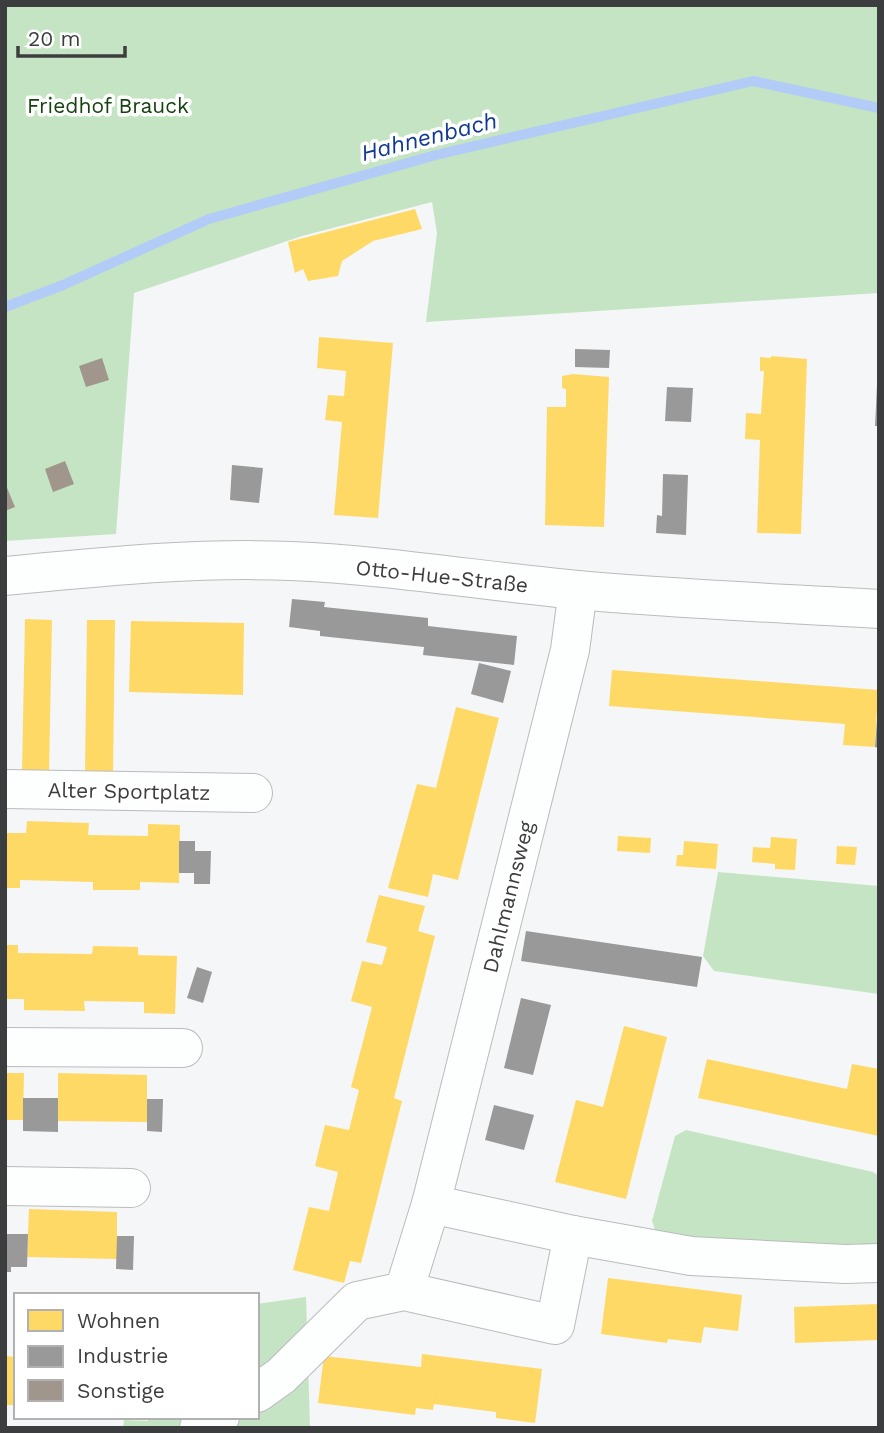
<svg xmlns="http://www.w3.org/2000/svg" width="884" height="1433" font-family="'Work Sans',sans-serif">
<style>
.green{fill:#c5e4c3}
.homes{fill:#ffd966}
.industry{fill:#999}
.lines{fill:none;stroke-linecap:round;stroke-linejoin:round}
.stream{stroke:#b2cbf7;stroke-width:10}
.building{fill:#a0968c}
.minor-casing{stroke:#babbbc;stroke-width:40}
.minor{stroke:#fdfefe;stroke-width:38}
.labels{text-anchor:middle;dominant-baseline:central;stroke-width:7;stroke-linejoin:round;paint-order:stroke}
.park-label{font-size:21px;fill:#164210;stroke:#fff}
.street-label{font-size:21px;fill:#3c3d3e;stroke:#fff}
.water-label{font-size:23px;font-style:italic;fill:#103991;stroke:#fff}
</style>
<rect width="100%" height="100%" fill="#f4f6f8"/>
<g class="green">
<polygon points="5,5 879,5 879,293 426,322 437,233 432,202 302,236 134,293 116,534 5,541"/>
<polygon points="718,872 879,886 879,994 714,971 703,956"/>
<polygon points="686,1130 873,1172 879,1176 879,1247 721,1241 655,1230 652,1221 675,1136"/>
<polygon points="306,1297 310,1428 123,1428 124,1420 148,1421 149,1417 257,1417 257,1304"/>
</g>
<g class="homes">
<polygon points="415,209 422,229 373,241 342,261 338,276 308,281 303,269 295,273 288,242"/>
<polygon points="319,337 393,343 378,518 334,515 342,422 325,420 328,395 344,396 346,371 317,368"/>
<polygon points="771,356 807,359 801,534 757,533 760,440 745,439 746,413 761,414 764,371 760,371 760,357 771,358"/>
<polygon points="573,374 609,377 604,527 545,525 547,407 566,407 566,389 562,388 562,376"/>
<polygon points="25,619 52,620 49,772 22,772"/>
<polygon points="87,620 115,620 113,774 85,773"/>
<polygon points="131,621 244,623 243,695 129,692"/>
<polygon points="612,670 878,690 875,747 843,745 845,724 609,706"/>
<polygon points="456,707 499,718 458,880 433,874 428,897 388,888 417,784 436,788"/>
<polygon points="27,821 89,823 88,835 148,836 148,824 180,825 179,883 140,882 140,890 93,890 93,882 20,880 20,888 5,888 5,833 26,833"/>
<polygon points="618,836 651,838 650,853 617,851"/>
<polygon points="771,837 797,839 795,870 775,869 775,864 752,862 753,847 770,848"/>
<polygon points="684,841 718,844 716,869 676,866 677,855 683,855"/>
<polygon points="837,846 857,847 855,865 836,864"/>
<polygon points="379,895 425,906 418,931 435,936 394,1098 402,1101 361,1263 350,1261 344,1283 293,1270 309,1207 329,1211 338,1172 315,1166 325,1125 349,1130 359,1090 351,1087 372,1007 351,1001 362,961 382,965 387,947 366,942"/>
<polygon points="5,945 18,945 18,953 92,954 93,946 138,947 138,955 177,956 175,1014 144,1013 144,1002 84,1001 85,1011 24,1010 24,999 5,999"/>
<polygon points="624,1026 667,1037 626,1199 555,1182 576,1100 603,1107"/>
<polygon points="707,1059 847,1089 852,1064 879,1069 879,1136 698,1098"/>
<polygon points="5,1073 24,1073 23,1120 5,1120"/>
<polygon points="58,1073 147,1075 147,1122 58,1121"/>
<polygon points="29,1209 117,1212 117,1259 27,1257"/>
<polygon points="608,1278 742,1295 738,1331 704,1327 701,1343 668,1339 667,1343 601,1334"/>
<polygon points="879,1304 879,1340 795,1343 794,1307"/>
<polygon points="422,1354 542,1369 535,1423 496,1418 496,1412 434,1404 433,1410 416,1408 415,1415 318,1403 324,1356 421,1367"/>
<polygon points="5,1356 16,1357 16,1405 5,1405"/>
</g>
<g class="industry">
<polygon points="575,349 610,350 609,368 575,367"/>
<polygon points="877,385 879,385 879,426 875,426"/>
<polygon points="667,387 693,388 691,422 665,421"/>
<polygon points="232,465 263,468 259,503 230,500"/>
<polygon points="663,474 688,475 686,535 656,533 657,515 662,516"/>
<polygon points="292,599 325,602 324,607 428,618 428,626 517,636 514,665 423,655 424,647 320,636 320,631 289,627"/>
<polygon points="479,663 511,671 503,703 471,694"/>
<polygon points="877,720 879,720 879,748 875,747"/>
<polygon points="179,841 195,841 195,851 211,851 210,884 194,884 194,873 179,873"/>
<polygon points="526,931 702,957 697,987 521,961"/>
<polygon points="197,967 212,972 203,1003 187,998"/>
<polygon points="521,998 551,1005 533,1075 504,1068"/>
<polygon points="23,1098 58,1098 58,1132 23,1131"/>
<polygon points="147,1099 163,1099 162,1132 147,1131"/>
<polygon points="494,1105 534,1115 524,1150 485,1140"/>
<polygon points="5,1234 28,1234 27,1267 11,1267 11,1272 5,1272"/>
<polygon points="117,1236 134,1236 133,1270 116,1269"/>
</g>
<g class="lines">
<polyline class="stream" points="5,307 63,285 209,219 436,155 753,81 879,108"/>
</g>
<g class="building">
<polygon points="102,358 109,380 86,387 79,366"/>
<polygon points="65,461 74,484 53,492 45,469"/>
<polygon points="5,483 15,507 5,511"/>
</g>
<g class="lines">
<g class="minor-casing">
<g id="minor">
<path d="M5,576c95,-9 191,-19 286,-15 96,4 191,20 286,29 100,9 201,13 302,19"/>
<polyline points="5,789 253,793"/>
<polyline points="5,1047 183,1048"/>
<polyline points="5,1186 131,1188"/>
<polyline points="431,1204 573,1235 691,1256 845,1264 879,1263"/>
<polyline points="404,1291 431,1204 570,650 578,590"/>
<polyline points="257,1393 281,1376 357,1301 404,1291 555,1325 573,1235"/>
<polyline points="199,1428 220,1417"/>
</g>
</g>
<use href="#minor" class="minor"/>
</g>
<g class="labels">
<g class="park-label">
<text x="108" y="105">Friedhof Brauck</text>
</g>
<g class="street-label">
<text transform="translate(442 576) rotate(6)">Otto-Hue-Straße</text>
<text transform="translate(129 791) rotate(1)">Alter Sportplatz</text>
<text transform="translate(508 897) rotate(-76)">Dahlmannsweg</text>
</g>
<g class="water-label">
<text transform="translate(429 137) rotate(-14)">Hahnenbach</text>
</g>
</g>
<rect width="884" height="1433" fill="none" stroke="#3c3d3e" stroke-width="14"/>
<rect x="14" y="1293" width="245" height="126" fill="#ffffff" stroke="#b1b1b2" stroke-width="2"/>
<rect x="28" y="1310" width="35" height="21" fill="#ffd966" stroke="#b1b1b2" stroke-width="2"/>
<text x="77" y="1328" font-size="21" fill="#3c3d3e">Wohnen</text>
<rect x="28" y="1346" width="35" height="21" fill="#999999" stroke="#b1b1b2" stroke-width="2"/>
<text x="77" y="1363" font-size="21" fill="#3c3d3e">Industrie</text>
<rect x="28" y="1380" width="35" height="21" fill="#a0968c" stroke="#b1b1b2" stroke-width="2"/>
<text x="77" y="1398" font-size="21" fill="#3c3d3e">Sonstige</text>
<path d="M18 46v10h107v-10" fill="none" stroke="#3c3d3e" stroke-width="3.5"/>
<text x="28" y="46" font-size="21" fill="#3c3d3e" stroke="#ffffff" stroke-width="5" paint-order="stroke">20 m</text>
</svg>
